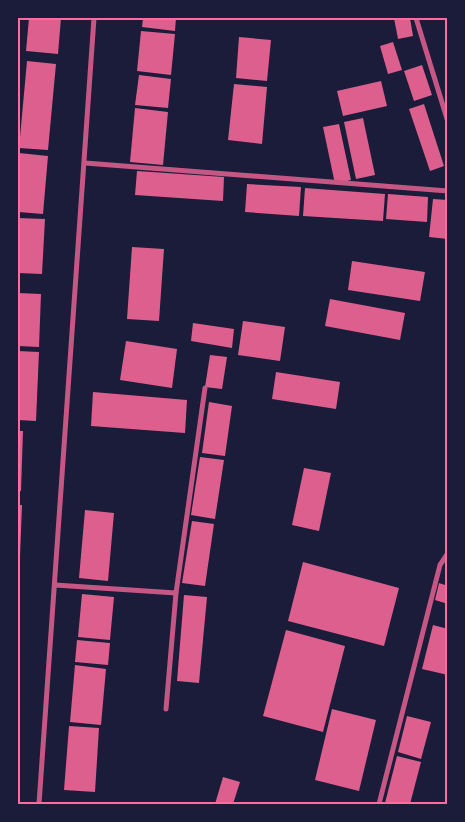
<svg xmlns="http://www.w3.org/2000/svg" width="465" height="822" font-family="'Source Sans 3',sans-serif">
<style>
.building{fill:#dd5f8e}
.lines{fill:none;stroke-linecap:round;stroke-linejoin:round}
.minor{stroke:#c65784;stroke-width:5}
.neatline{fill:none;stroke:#ff6b9d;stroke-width:2}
</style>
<rect width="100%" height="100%" fill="#1b1b3a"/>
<g class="building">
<polygon points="29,18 61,18 58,54 26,51"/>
<polygon points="143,18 176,18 175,31 142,27"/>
<polygon points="394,18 410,18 413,36 398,39"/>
<polygon points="141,31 175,34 171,75 137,71"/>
<polygon points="239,37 271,40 267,81 236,78"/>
<polygon points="393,42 402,70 388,74 380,46"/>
<polygon points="27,61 56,64 48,150 19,148"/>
<polygon points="422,65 432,95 414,101 404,71"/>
<polygon points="139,75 171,79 168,108 135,105"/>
<polygon points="381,81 387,106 343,116 337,91"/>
<polygon points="234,84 267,87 262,144 228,140"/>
<polygon points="424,104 444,166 430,171 409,109"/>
<polygon points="135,108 168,112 163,165 130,162"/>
<polygon points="363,118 375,175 356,179 344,122"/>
<polygon points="339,124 351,180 335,184 323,127"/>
<polygon points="19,153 48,156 43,214 18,212"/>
<polygon points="137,171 224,177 223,201 135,195"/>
<polygon points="247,184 301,187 299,216 245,212"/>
<polygon points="305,188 385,194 383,221 303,216"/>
<polygon points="388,194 428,197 427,222 386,219"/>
<polygon points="433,199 448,200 448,239 429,237"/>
<polygon points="18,218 45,219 42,274 18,273"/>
<polygon points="132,247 164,249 159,321 127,319"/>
<polygon points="352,261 425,272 420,301 348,290"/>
<polygon points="18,293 41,294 39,347 18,346"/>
<polygon points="330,299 405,313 400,340 325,326"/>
<polygon points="243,321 285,327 280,361 238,355"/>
<polygon points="193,323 234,329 232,348 191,341"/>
<polygon points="126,341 177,349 172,388 120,380"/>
<polygon points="18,351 39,352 36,421 18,420"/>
<polygon points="210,355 227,357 222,389 205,387"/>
<polygon points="276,372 340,382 336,409 272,399"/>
<polygon points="93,392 187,400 185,433 91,426"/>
<polygon points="209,402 232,406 225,456 202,453"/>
<polygon points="18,431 23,431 21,491 18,491"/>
<polygon points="200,457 224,460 215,519 191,515"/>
<polygon points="304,468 331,473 319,531 292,525"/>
<polygon points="18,505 22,505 19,582 18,582"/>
<polygon points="85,510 114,513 108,581 79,578"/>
<polygon points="192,521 214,524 205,586 182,583"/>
<polygon points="303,562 399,588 384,646 288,621"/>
<polygon points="439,583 448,586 448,604 435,600"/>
<polygon points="82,594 114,597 110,640 78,637"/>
<polygon points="184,595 207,597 199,683 177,681"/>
<polygon points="433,625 448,629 448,675 422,669"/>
<polygon points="286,630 345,646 323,732 263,716"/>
<polygon points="77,640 110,643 108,665 75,662"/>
<polygon points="75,665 106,669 101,725 70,722"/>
<polygon points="332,709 376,720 359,791 315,780"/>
<polygon points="407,716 431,722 421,759 398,752"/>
<polygon points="69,726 99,728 95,792 64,790"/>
<polygon points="397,756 421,762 410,804 385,803"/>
<polygon points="223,777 240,782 233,804 215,804"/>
</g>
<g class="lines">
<g class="minor">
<polyline points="416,18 448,122"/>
<polyline points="85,163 448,191"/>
<polyline points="55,585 176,593"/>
<polyline points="166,709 176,593 205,388"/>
<polyline points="39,804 94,18"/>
<polyline points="379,804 440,565 448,553"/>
</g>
</g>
<rect width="465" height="822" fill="none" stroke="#1b1b3a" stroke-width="38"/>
<rect x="19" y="19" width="427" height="784" class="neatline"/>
</svg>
